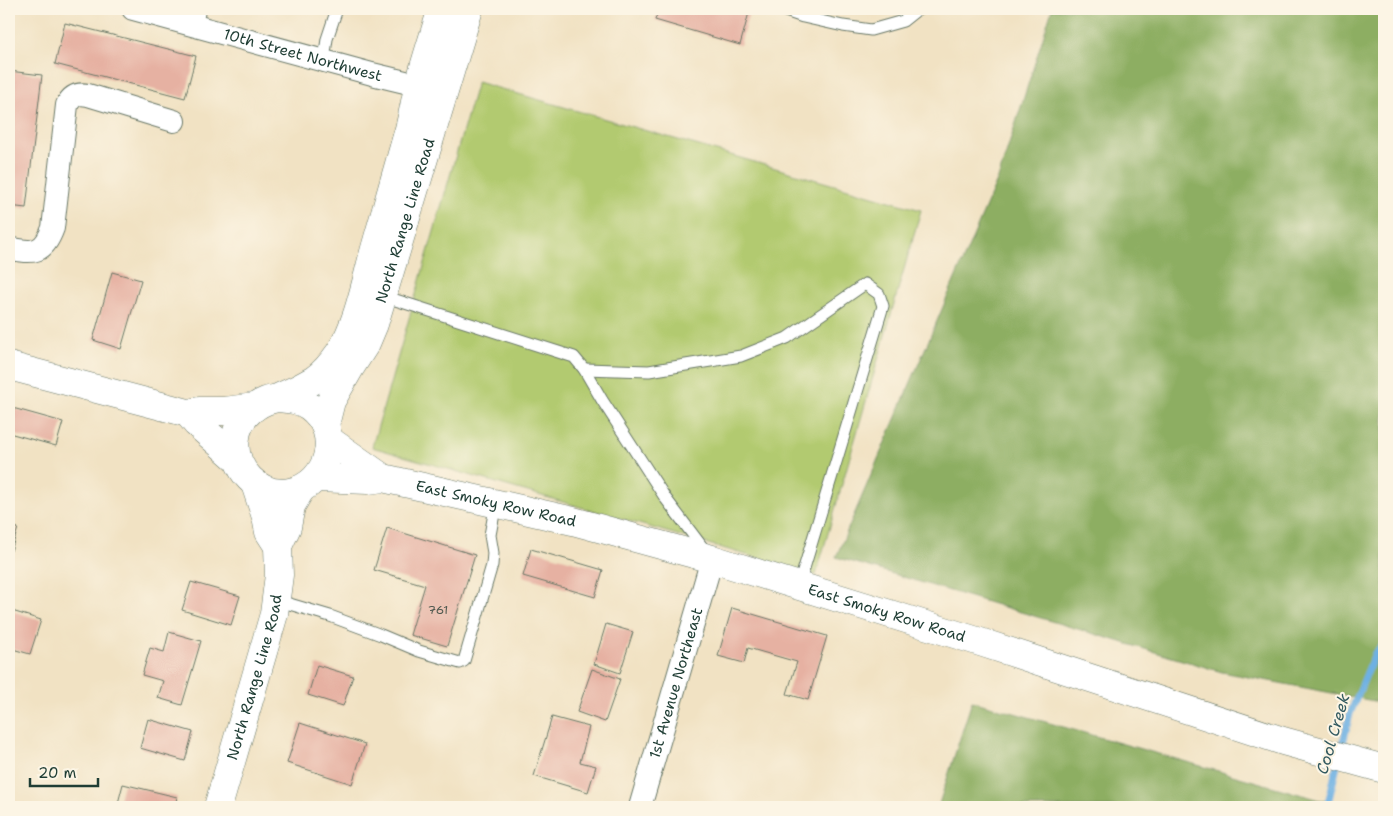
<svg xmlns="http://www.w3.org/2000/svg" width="1393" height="816" font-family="'Shantell Sans',sans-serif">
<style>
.green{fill:#b2ca70;stroke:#688452}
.forest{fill:#8dae62;stroke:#56764b}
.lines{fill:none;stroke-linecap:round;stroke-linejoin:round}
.stream{stroke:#6eb1e3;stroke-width:7}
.building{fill:#e6b1a2}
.service-casing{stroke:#687766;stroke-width:13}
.minor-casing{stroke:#687766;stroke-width:24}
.tertiary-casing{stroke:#687766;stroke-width:29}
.secondary-casing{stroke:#687766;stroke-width:29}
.service{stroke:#fff;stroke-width:11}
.minor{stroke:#fff;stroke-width:22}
.tertiary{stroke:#fff;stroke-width:28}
.secondary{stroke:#fff;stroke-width:28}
.labels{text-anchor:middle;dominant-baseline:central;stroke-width:4;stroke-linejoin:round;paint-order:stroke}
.number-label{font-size:12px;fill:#515a50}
.street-label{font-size:15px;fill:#1f3d34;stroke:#fcf5e5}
.water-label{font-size:16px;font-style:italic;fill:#335a60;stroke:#fcf5e5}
</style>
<rect width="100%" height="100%" fill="#fcf5e5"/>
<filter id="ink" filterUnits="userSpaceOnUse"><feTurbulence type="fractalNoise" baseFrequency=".02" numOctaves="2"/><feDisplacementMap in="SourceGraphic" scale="10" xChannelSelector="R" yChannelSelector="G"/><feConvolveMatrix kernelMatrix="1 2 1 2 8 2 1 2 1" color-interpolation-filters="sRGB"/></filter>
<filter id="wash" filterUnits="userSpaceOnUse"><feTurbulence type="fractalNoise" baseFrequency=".0096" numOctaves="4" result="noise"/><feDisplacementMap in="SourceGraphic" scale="20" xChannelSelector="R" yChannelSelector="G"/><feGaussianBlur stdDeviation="1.12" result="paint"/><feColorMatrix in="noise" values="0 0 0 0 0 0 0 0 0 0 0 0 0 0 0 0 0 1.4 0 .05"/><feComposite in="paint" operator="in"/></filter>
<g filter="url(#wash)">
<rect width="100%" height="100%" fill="#f1e2c3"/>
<polygon class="green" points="477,82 921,210 816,575 372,447"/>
<g class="forest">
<polygon points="1052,9 1384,9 1384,703 1222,672 836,557 999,176"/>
<polygon points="972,701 1345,807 938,807"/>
</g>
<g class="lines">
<g class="stream">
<polyline points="1341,751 1350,714 1375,653 1384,644"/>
<polyline points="1327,807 1338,762"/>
</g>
</g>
<g id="blocks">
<g class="building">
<polygon points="659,9 750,9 740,45 655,20"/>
<polygon points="65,23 196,56 185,98 55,64"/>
<polygon points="9,71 42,75 26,208 9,206"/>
<polygon points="112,272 141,280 121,349 93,340"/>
<polygon points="9,407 63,422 56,446 9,433"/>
<polygon points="9,525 18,528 11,551 9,550"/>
<polygon points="387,528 475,555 447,646 410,635 425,585 374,570"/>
<polygon points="531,549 603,570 595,597 523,576"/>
<polygon points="191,582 240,596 231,625 182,610"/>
<polygon points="732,608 827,636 808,700 787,694 797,662 748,648 744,663 718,656"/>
<polygon points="12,611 41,620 30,654 9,648 9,620"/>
<polygon points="606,624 633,632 620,673 594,664"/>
<polygon points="169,632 201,641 182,705 158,698 163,681 142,675 150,648 164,652"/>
<polygon points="317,665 353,676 343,706 308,695"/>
<polygon points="592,669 620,679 605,722 577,712"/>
<polygon points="552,717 589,727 580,762 596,766 588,792 534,776"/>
<polygon points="148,719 193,732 185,761 140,748"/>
<polygon points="300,723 365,744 352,784 287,763"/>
<polygon points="123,784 177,797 175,807 117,807"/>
</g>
</g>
</g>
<g filter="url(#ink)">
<use href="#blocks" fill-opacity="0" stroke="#687766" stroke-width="1"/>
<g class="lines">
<g class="service-casing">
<g id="service">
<polyline points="780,9 803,17 843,26 871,30 903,21 918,9"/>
<polyline points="196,26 200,9"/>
<polyline points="324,60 327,39 337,9"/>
<polyline points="383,296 574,357 584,369 602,400 666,499 706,552"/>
<polyline points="584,369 649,371 741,356 787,338 865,284 879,294 883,306 799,585"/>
<polyline points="276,600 330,616 381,635 419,651 460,663 464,661 492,565 493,553 490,535 496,503"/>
</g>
</g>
<g class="minor-casing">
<g id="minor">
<path id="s1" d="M133,9l239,65 62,15"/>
<path d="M9,248c25,6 35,5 44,-20l14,-123c5,-10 11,-12 21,-10l86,26"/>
<path id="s2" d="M640,807l72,-248"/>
</g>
</g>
<g class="tertiary-casing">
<g id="tertiary">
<polyline points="9,366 188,413 199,411 225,411 255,407"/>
<polyline points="188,413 196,423 237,459"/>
<polyline points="329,440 383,478"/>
<path id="s3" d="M317,478l51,2 15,-2 190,43 139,38 262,81 309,101 101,28"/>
</g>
</g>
<g class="secondary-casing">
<g id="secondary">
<path d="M278,398c12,1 23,2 32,9 33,25 20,77 -20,85 -31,6 -59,-24 -54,-55 2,-17 15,-30 30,-36 5,-2 10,-2 14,-4 12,-5 24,-11 34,-17 10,-7 19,-18 26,-28 19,-30 26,-73 36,-107 11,-39 22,-77 33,-116 4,-15 6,-30 10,-44 7,-26 15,-51 23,-76"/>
<path id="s4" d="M325,425l6,-24 19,-33 16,-25 8,-19 95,-315"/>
<polyline points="255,484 266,517 269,532 278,546"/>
<path id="s5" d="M218,807l56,-193 5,-39 -1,-29 9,-19 4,-21 10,-17"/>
</g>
</g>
<use href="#service" class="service"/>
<use href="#minor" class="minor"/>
<use href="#tertiary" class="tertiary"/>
<use href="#secondary" class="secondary"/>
</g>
</g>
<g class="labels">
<g class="number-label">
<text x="438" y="610">761</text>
</g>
<g class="street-label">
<text stroke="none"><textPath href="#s1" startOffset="176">10th Street Northwest</textPath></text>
<text stroke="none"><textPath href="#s4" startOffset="221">North Range Line Road</textPath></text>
<text stroke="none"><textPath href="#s3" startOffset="182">East Smoky Row Road</textPath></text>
<text stroke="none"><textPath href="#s3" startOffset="588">East Smoky Row Road</textPath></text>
<text stroke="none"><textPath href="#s5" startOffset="135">North Range Line Road</textPath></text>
<text stroke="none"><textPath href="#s2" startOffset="129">1st Avenue Northeast</textPath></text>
</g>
<g class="water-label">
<text transform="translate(1333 734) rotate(-74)">Cool Creek</text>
</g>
</g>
<rect width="1393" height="816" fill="none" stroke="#fcf5e5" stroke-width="30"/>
<path d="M30 778v8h68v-8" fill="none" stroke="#1f3d34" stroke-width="2.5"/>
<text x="38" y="778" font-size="15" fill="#1f3d34" stroke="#fcf5e5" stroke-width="4" paint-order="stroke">20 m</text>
</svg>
